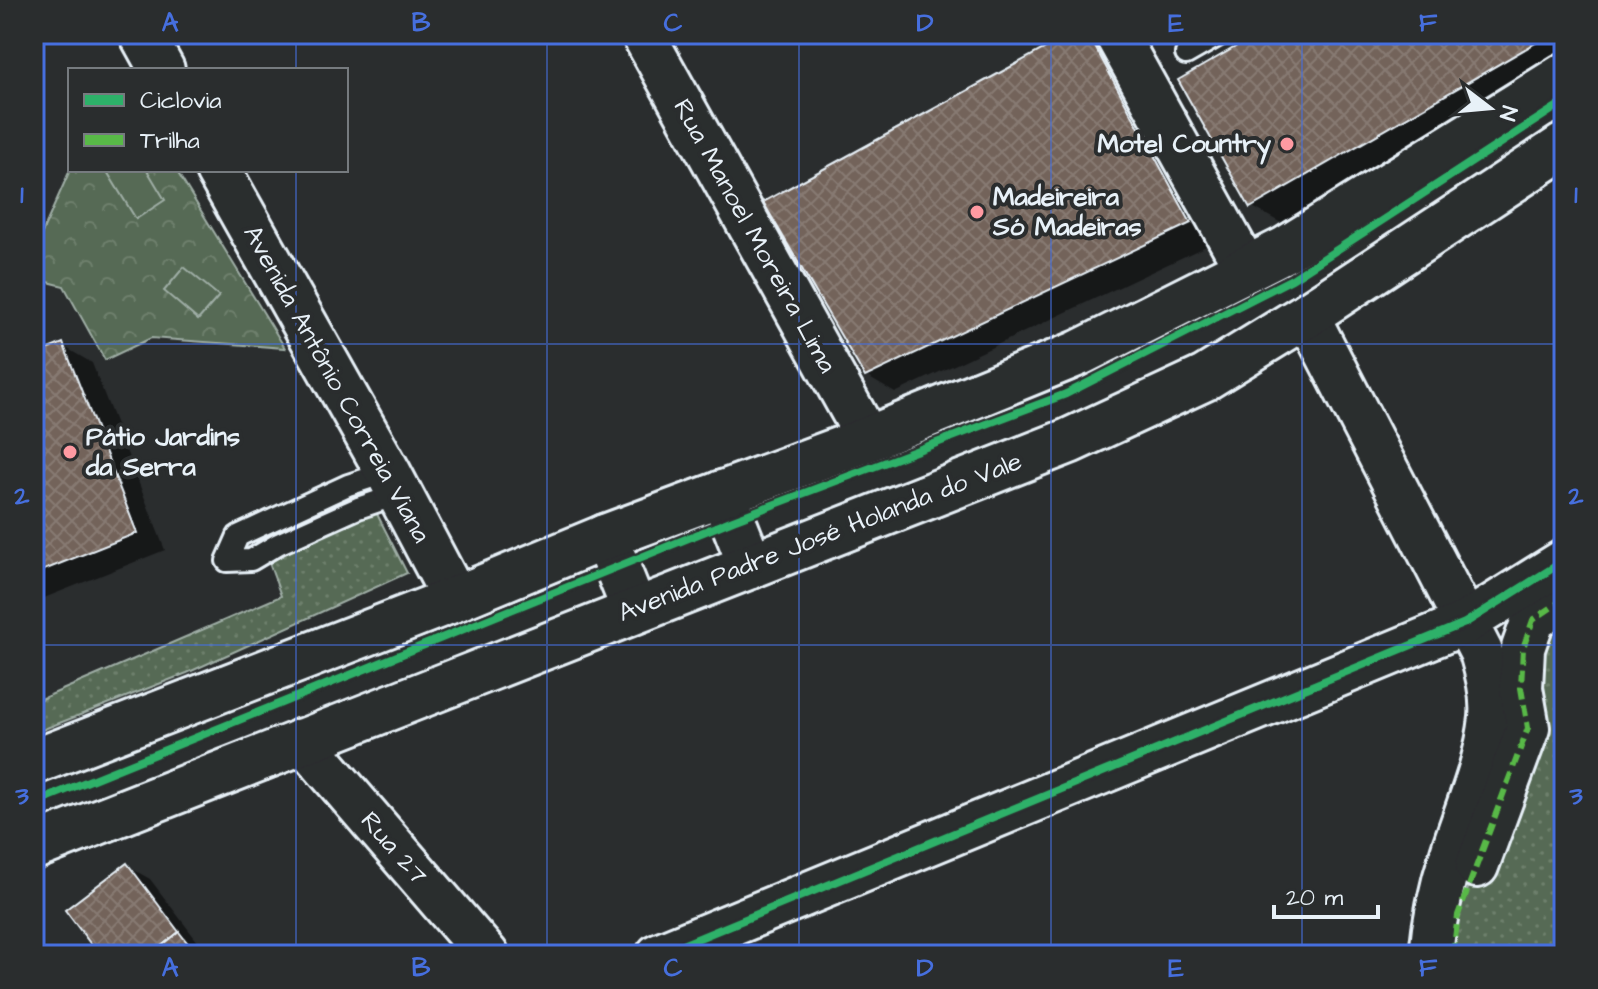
<svg xmlns="http://www.w3.org/2000/svg" width="1598" height="989" font-family="'Architects Daughter',sans-serif">
<style>
.grass{fill:url(#grass-dots);stroke:#9faea6;stroke-width:2}
.forest{fill:url(#forest-crowns);stroke:#9faea6;stroke-width:2}
.garden{fill:#566a54;stroke:#9faea6;stroke-width:2}
.shadow{fill:#0007}
.building{fill:url(#building-cross-hatch);stroke:#e8f1f8;stroke-width:2}
.lines{fill:none;stroke-linecap:round;stroke-linejoin:round}
.lane-casing{stroke:#e8f1f8;stroke-width:26}
.street-casing{stroke:#e8f1f8;stroke-width:48}
.secondary-casing{stroke:#e8f1f8;stroke-width:50}
.primary-casing{stroke:#e8f1f8;stroke-width:50}
.lane{stroke:#2a2d2e;stroke-width:20}
.street{stroke:#2a2d2e;stroke-width:42}
.secondary{stroke:#2a2d2e;stroke-width:44}
.primary{stroke:#2a2d2e;stroke-width:44}
.quiet{stroke:#58b947;stroke-width:6;stroke-dasharray:12 6;stroke-linecap:butt}
.cycleway-casing{stroke:#2a2d2e;stroke-width:13}
.cycleway{stroke:#2db169;stroke-width:8}
.grid{fill:none;stroke:#466fde;stroke-width:2;stroke-opacity:0.55}
.poi-dot{fill:#ff9aa2;stroke:#2a2d2e;stroke-width:3}
.labels{text-anchor:middle;dominant-baseline:central;stroke-width:8;stroke-linejoin:round;paint-order:stroke}
.poi-label{font-size:26px;font-weight:bold;fill:#e8f1f8;stroke:#2a2d2e;text-anchor:start}
.street-label{font-size:26px;fill:#e8f1f8;stroke:#2a2d2e}
.neatline{fill:none;stroke:#466fde;stroke-width:3}
.grid-label{font-size:26px;text-anchor:middle;font-weight:bold;fill:#466fde}
</style>
<defs>
<pattern id="grass-dots" width="8" height="8" patternUnits="userSpaceOnUse" patternTransform="scale(2)"><rect width="8" height="8" fill="#566a54"/><path d="M2 2h.1M6 6h.1" fill="none" stroke="#6e806d" stroke-width="1.8" stroke-linecap="round"/></pattern>
<pattern id="forest-crowns" width="20" height="18" patternUnits="userSpaceOnUse" patternTransform="scale(2)"><rect width="20" height="18" fill="#566a54"/><path d="M2 6a3 3 0 1 1 6 0M12 15a3 3 0 1 1 6 0" fill="none" stroke="#6e806d"/></pattern>
<pattern id="building-cross-hatch" width="8" height="8" patternUnits="userSpaceOnUse" patternTransform="scale(2)"><rect width="8" height="8" fill="#73635a"/><path d="M0 0l8 8M0 8l8-8" fill="none" stroke="#877a72"/></pattern>
</defs>
<rect width="100%" height="100%" fill="#2a2d2e"/>
<filter id="ink" filterUnits="userSpaceOnUse"><feTurbulence type="fractalNoise" baseFrequency=".0125" numOctaves="2"/><feDisplacementMap in="SourceGraphic" scale="16" xChannelSelector="R" yChannelSelector="G"/><feConvolveMatrix kernelMatrix="1 2 1 2 8 2 1 2 1" color-interpolation-filters="sRGB"/></filter>
<g filter="url(#ink)">
<g class="grass">
<polygon points="376,512 407,573 187,673 34,733 34,702 281,596 268,560"/>
<polygon points="1564,599 1564,955 1453,955 1458,915 1523,744 1521,688"/>
</g>
<polygon class="forest" points="70,170 176,170 285,348 151,338 105,360 64,286 48,282 35,271 34,251"/>
<g class="garden">
<polygon points="106,170 147,170 165,200 136,219"/>
<polygon points="184,267 219,296 198,320 164,291"/>
</g>
<g class="shadow">
<polygon points="1075,34 1092,34 1113,46 1219,240 895,393 866,376"/>
<polygon points="1262,34 1564,34 1564,60 1281,223 1251,206"/>
<polygon points="63,346 92,363 165,550 34,602 34,358"/>
<polygon points="127,866 150,879 201,946 198,948 204,955 102,955"/>
</g>
<g class="building">
<polygon points="1071,34 1088,34 1191,223 865,377 763,202"/>
<polygon points="1258,34 1551,34 1250,208 1178,80"/>
<polygon points="63,343 137,533 34,574 34,355"/>
<polygon points="127,863 179,932 150,955 99,955 65,910"/>
<polygon points="179,932 197,955 150,955"/>
</g>
<g class="lines">
<g class="lane-casing">
<g id="lane">
<polyline points="1186,54 1221,34"/>
<polyline points="388,472 348,485 238,536 227,561 251,560 278,544 358,508 399,494"/>
</g>
</g>
<g class="street-casing">
<g id="street">
<polyline points="643,34 868,439"/>
<polyline points="1116,34 1247,270"/>
<path d="M1307,315l174,337c6,21 12,44 10,66 -5,47 -25,91 -39,135 -11,34 -18,67 -21,102"/>
<polyline points="302,740 487,955"/>
<polyline points="1477,866 1528,728 1521,688 1523,648 1533,620 1564,599"/>
<polyline points="658,955 1465,623 1564,561"/>
</g>
</g>
<g class="secondary-casing">
<g id="secondary">
<polyline points="142,34 162,70"/>
<polyline points="218,170 388,472 455,599"/>
</g>
</g>
<g class="primary-casing">
<g id="primary">
<polyline points="722,493 751,566"/>
<polyline points="605,537 634,609"/>
<polyline points="34,762 455,599 605,537 868,439 1079,353 1286,249 1564,76"/>
<polyline points="34,847 1069,441 1205,378 1307,315 1564,146"/>
</g>
</g>
<use href="#lane" class="lane"/>
<use href="#street" class="street"/>
<use href="#secondary" class="secondary"/>
<use href="#primary" class="primary"/>
<polyline class="quiet" points="1453,955 1458,915 1528,728 1521,688 1523,648 1533,620 1564,599"/>
<g class="cycleway-casing">
<g id="cycleway">
<polyline points="34,803 733,520 1066,394 1292,279 1564,102"/>
<polyline points="658,955 1465,623 1564,561"/>
</g>
</g>
<use href="#cycleway" class="cycleway"/>
</g>
</g>
<path class="grid" d="M296,34v36M547,34v921M799,34v921M1051,34v921M1302,34v921M296,170v785M34,344h1530M34,645h1530"/>
<g class="poi-dot">
<circle cx="1287" cy="144" r="8"/>
<circle cx="977" cy="212" r="8"/>
<circle cx="70" cy="452" r="8"/>
</g>
<g class="labels">
<g class="poi-label">
<text x="1271" y="144" text-anchor="end">Motel Country</text>
<text x="993" y="197">Madeireira<tspan x="993" dy="30">Só Madeiras</tspan></text>
<text x="86" y="437">Pátio Jardins<tspan x="86" dy="30">da Serra</tspan></text>
</g>
<g class="street-label">
<text transform="translate(755 236) rotate(61)">Rua Manoel Moreira Lima</text>
<text transform="translate(337 384) rotate(61)">Avenida Antônio Correia Viana</text>
<text transform="translate(820 537) rotate(-21)">Avenida Padre José Holanda do Vale</text>
<text transform="translate(394 848) rotate(49)">Rua 27</text>
</g>
</g>
<rect width="1598" height="989" fill="none" stroke="#2a2d2e" stroke-width="88"/>
<rect x="68" y="68" width="280" height="104" fill="#2a2d2e" stroke="#767b7f" stroke-width="2"/>
<rect x="84" y="94" width="40" height="12" fill="#2db169" stroke="#767b7f" stroke-width="2"/>
<text x="140" y="108" font-size="24" fill="#e8f1f8">Ciclovia</text>
<rect x="84" y="134" width="40" height="12" fill="#58b947" stroke="#767b7f" stroke-width="2"/>
<text x="140" y="148" font-size="24" fill="#e8f1f8">Trilha</text>
<g transform="translate(1490 108) rotate(106)" stroke="#2a2d2e" stroke-width="6" paint-order="stroke">
<path d="M0-6L14 30L0 20L-14 30Z" fill="#e8f1f8"/>
<text y="-12" font-size="22" font-weight="bold" text-anchor="middle" fill="#e8f1f8">N</text>
</g>
<path d="M1274 905v12h104v-12" fill="none" stroke="#e8f1f8" stroke-width="4"/>
<text x="1286" y="905" font-size="24" fill="#e8f1f8" stroke="#2a2d2e" stroke-width="6" paint-order="stroke">20 m</text>
<rect x="44" y="44" width="1510" height="901" class="neatline"/>
<g class="grid-label">
<text x="170" y="31">A</text>
<text x="421" y="31">B</text>
<text x="673" y="31">C</text>
<text x="925" y="31">D</text>
<text x="1176" y="31">E</text>
<text x="1428" y="31">F</text>
<text x="22" y="203">1</text>
<text x="1576" y="203">1</text>
<text x="22" y="504">2</text>
<text x="1576" y="504">2</text>
<text x="22" y="804">3</text>
<text x="1576" y="804">3</text>
<text x="170" y="976">A</text>
<text x="421" y="976">B</text>
<text x="673" y="976">C</text>
<text x="925" y="976">D</text>
<text x="1176" y="976">E</text>
<text x="1428" y="976">F</text>
</g>
</svg>
